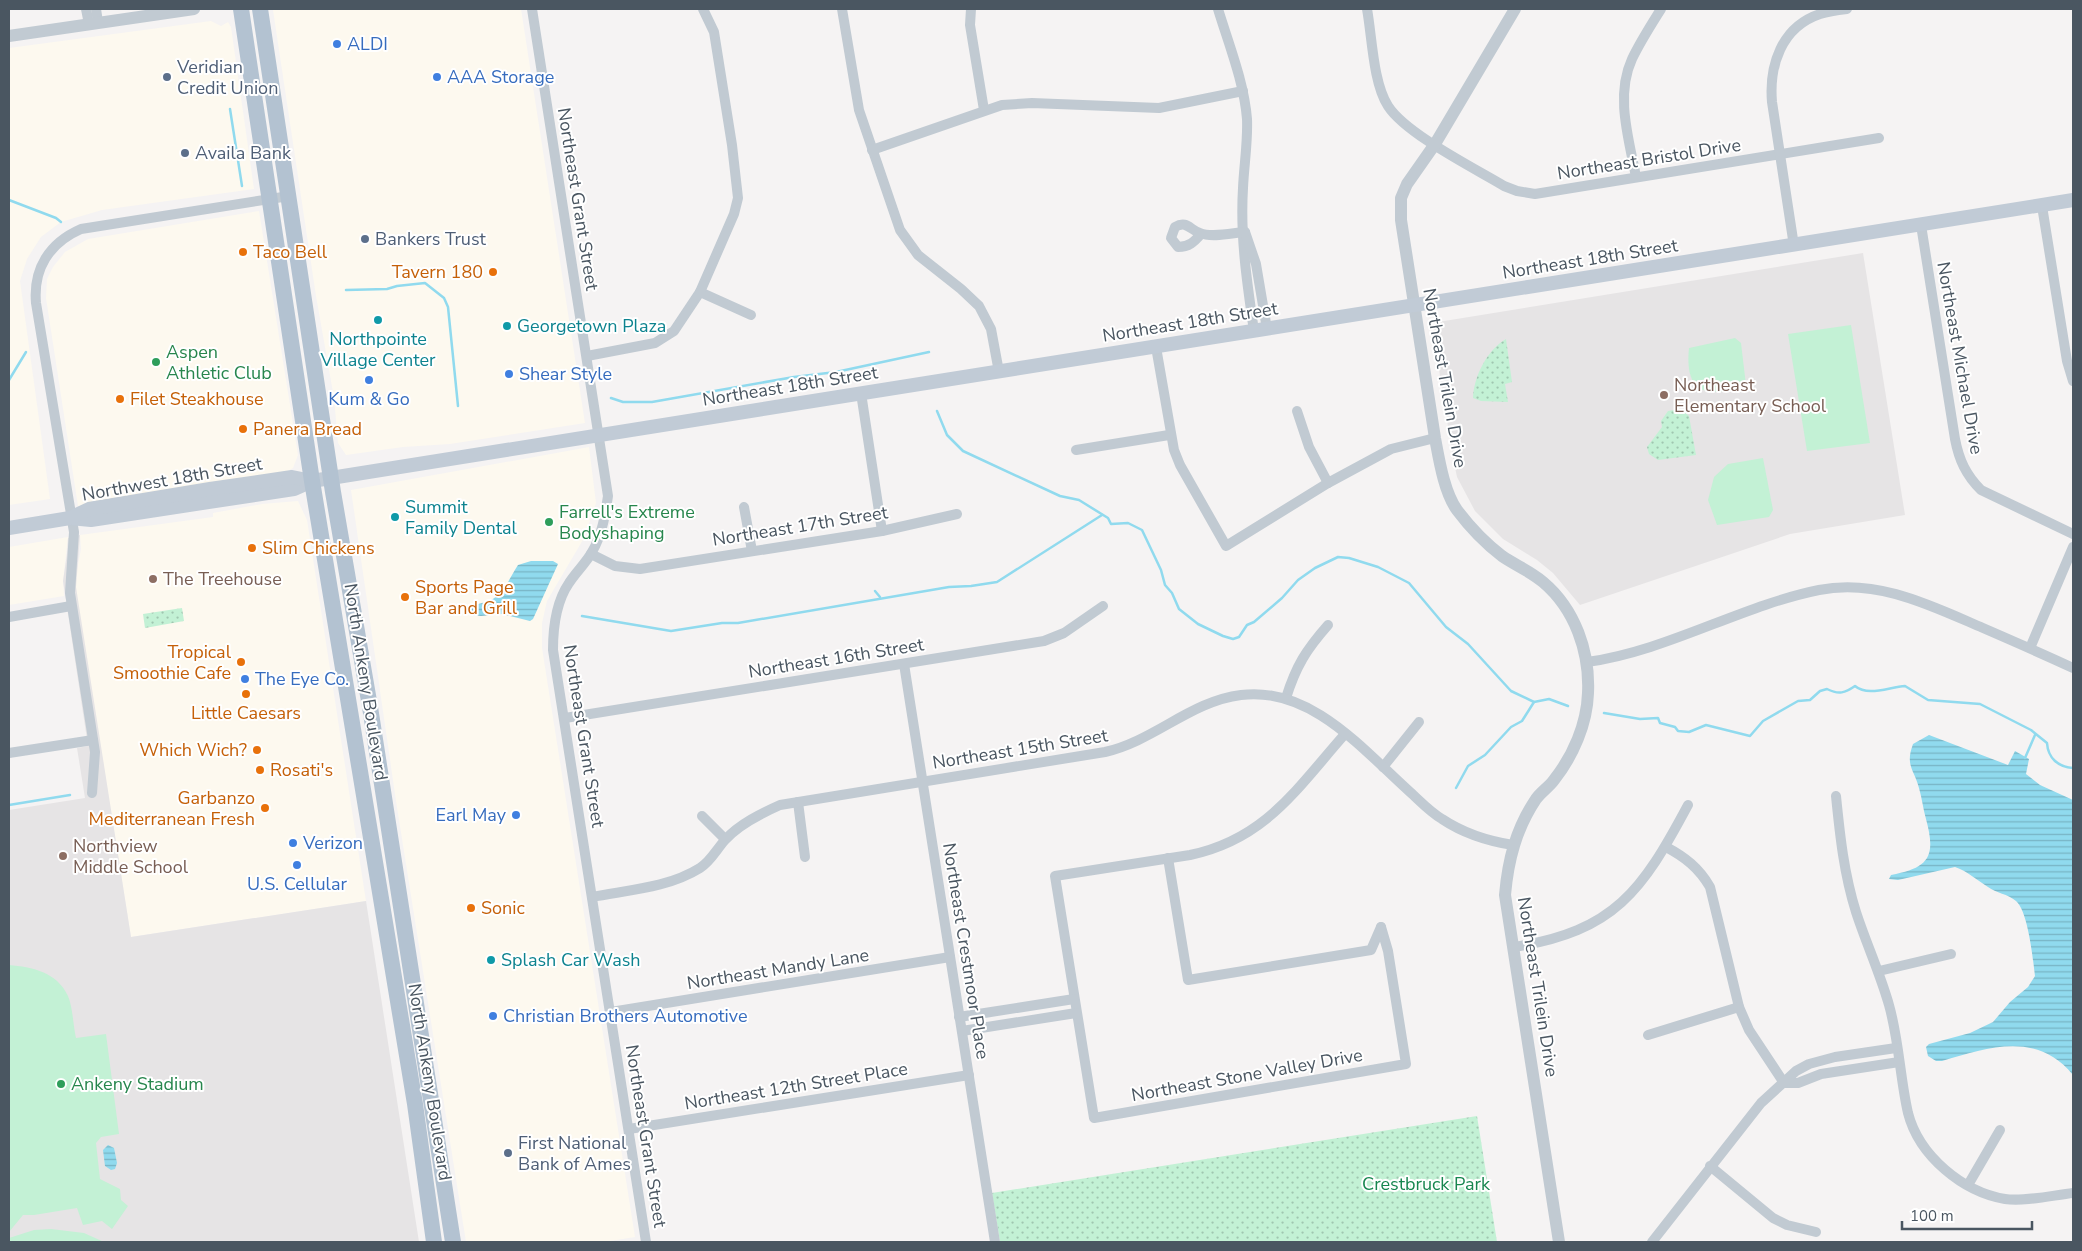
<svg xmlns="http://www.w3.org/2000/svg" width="2082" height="1251" font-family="'Nunito Sans',sans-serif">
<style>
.commercial{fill:#fdf9ef}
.education{fill:#e6e4e5}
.grass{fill:url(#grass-dots)}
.pitch{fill:#c3f1d5}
.water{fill:url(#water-rules)}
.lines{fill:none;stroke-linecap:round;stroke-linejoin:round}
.stream{stroke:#90daee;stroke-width:2.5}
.minor{stroke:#c1cad2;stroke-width:10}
.tertiary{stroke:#c1cad2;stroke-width:12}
.secondary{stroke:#c1cbd6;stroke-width:14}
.primary{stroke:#b3c2d1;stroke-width:16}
.shop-dot{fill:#3f7fe0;stroke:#fff;stroke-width:2}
.service-dot{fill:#5c6f8a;stroke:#fff;stroke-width:2}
.food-dot{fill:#e8710a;stroke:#fff;stroke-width:2}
.culture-dot{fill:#0f9aa8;stroke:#fff;stroke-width:2}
.leisure-dot{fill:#2e9e5b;stroke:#fff;stroke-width:2}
.education-dot{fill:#8d6e63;stroke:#fff;stroke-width:2}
.labels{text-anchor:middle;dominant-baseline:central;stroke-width:4;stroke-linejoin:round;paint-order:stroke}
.shop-label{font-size:18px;fill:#366cbe;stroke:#fff;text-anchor:start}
.service-label{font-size:18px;fill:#4e5e75;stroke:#fff;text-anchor:start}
.street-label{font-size:18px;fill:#4a5661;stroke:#fff}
.food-label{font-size:18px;fill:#c56008;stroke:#fff;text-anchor:start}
.culture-label{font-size:18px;fill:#0d838f;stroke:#fff;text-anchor:start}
.leisure-label{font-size:18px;fill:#27864d;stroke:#fff;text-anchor:start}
.education-label{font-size:18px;fill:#785e54;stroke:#fff;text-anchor:start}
.park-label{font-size:18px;fill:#17864f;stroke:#fff}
</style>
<defs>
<pattern id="grass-dots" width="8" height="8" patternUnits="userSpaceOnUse" patternTransform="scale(1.25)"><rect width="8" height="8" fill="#c3f1d5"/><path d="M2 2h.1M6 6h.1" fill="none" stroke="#a0c6b0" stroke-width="1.8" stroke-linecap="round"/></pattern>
<pattern id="water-rules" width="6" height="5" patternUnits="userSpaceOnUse" patternTransform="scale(1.25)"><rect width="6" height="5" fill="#90daee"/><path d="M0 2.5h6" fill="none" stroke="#78b4c4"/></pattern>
</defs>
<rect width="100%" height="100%" fill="#f5f3f3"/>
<g class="commercial">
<polygon points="279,9 521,9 585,423 450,444 403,447 346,455 338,443 334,398 316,296 273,10"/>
<polygon points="211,21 221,26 228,22 231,27 254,189 102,210 61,222 41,237 27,259 20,281 50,499 9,505 9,48"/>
<polygon points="259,211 298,455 293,468 280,476 78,506 46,298 47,279 53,267 65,252 88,239"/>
<polygon points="589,447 596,503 584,538 547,601 542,623 542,648 635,1237 604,1242 466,1242 396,801 351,490"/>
<polygon points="298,501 307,520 366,901 131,937 76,593 76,575 81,549 80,535 213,517 213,513 262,504"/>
<polygon points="68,537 63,581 64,596 9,605 9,547"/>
</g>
<g class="education">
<polygon points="1863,253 1905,515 1790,534 1580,605 1553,573 1537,560 1503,539 1475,511 1457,477 1453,458 1433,332 1434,327 1438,322"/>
<polygon points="80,535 76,587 131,937 366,901 419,1242 9,1242 9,810 85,798 77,748 88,746 63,581 67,554 68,538"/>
</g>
<g class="grass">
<path d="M1506,339l6,43 -7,2 3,18 -27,-1 -8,-3c1,-22 14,-48 33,-59z"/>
<polygon points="1681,409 1689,416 1696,455 1658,460 1649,454 1647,447 1662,427 1661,421 1668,411"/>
<polygon points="182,608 184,621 145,628 143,614"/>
<polygon points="1477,1116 1497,1242 1000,1242 992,1193"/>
</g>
<g class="pitch">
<polygon points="1851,325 1870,443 1807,451 1788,334"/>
<path d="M1735,338l6,5 5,42c-37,13 -62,11 -57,-37z"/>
<polygon points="1763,458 1773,510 1769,517 1717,525 1708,500 1714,477 1728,464"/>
<path d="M9,965c23,2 48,7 59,31 5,12 5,29 8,42l30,-4 13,100 -18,3 -5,6 4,36 20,10 1,11 7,6 -16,23 -10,-8 -19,4 -6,-17 -43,7h-11l-14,17z"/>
<polygon points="51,1229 84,1233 104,1242 9,1242 9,1238 34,1230"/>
</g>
<g class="water">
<path d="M531,561h22l5,3 -25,55 -3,2 -28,-7 -21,2 -10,-1 -1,-4 3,-6c31,-5 30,-17 45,-40z"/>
<path d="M1929,735l79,30 7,-14 14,8 -3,15 14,11 33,15v275c-36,-44 -84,-28 -131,-14h-6l-8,-5 -2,-9 3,-3 41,-11 23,-11 17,-20 18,-15 7,-11c-2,-17 -7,-65 -19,-75 -8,-7 -20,-8 -28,-14 -11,-7 -21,-16 -33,-20l-57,13 -9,-1 2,-4c39,-7 45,-19 35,-56 -3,-10 -4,-21 -7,-31 -5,-19 -14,-22 -6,-44z"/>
<polygon points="108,1145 114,1148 117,1163 115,1169 111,1170 105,1166 103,1150"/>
</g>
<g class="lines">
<g class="stream">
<polyline points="230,109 242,186"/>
<polyline points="9,200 56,218 61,222"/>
<polyline points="346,290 387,289 397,286 425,283 444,298 448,307 458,406"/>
<polyline points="9,380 26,352"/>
<polyline points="611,398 623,402 652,402 794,377 836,372 929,352"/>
<polyline points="937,411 947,435 963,451 1060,496 1079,500 1108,518 1111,524 1128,523 1142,530 1161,570 1165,585 1172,593 1179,609 1198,624 1223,636 1233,639 1239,637 1247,625 1254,622 1282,598 1298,580 1315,568 1338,557 1349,558 1378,567 1409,583 1446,627 1468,644 1511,691 1534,702 1549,699 1568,706"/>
<polyline points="875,591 880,597"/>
<polyline points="582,616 671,631 722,623 738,623 949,587 971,586 997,582 1102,515"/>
<path d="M1604,713l36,6 18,-1 2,5 15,4 3,4 11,1 17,-7 44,11 13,-15 35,-20 12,-1 10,-9 7,-2c12,6 18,4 28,-3 13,11 34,1 50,0l23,14 52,4 51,26 16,13c1,15 11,24 26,25"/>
<polyline points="2025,758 2035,735"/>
<polyline points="1456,788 1468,766 1485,755 1511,727 1522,721 1534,702"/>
<polyline points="9,805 70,795"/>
</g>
<g class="minor">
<polyline points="86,9 89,24"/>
<polyline points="96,9 98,22"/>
<path d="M532,9l76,487c-3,20 -6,39 -16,56 -6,11 -16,20 -23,31 -13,19 -16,44 -16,67l93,592"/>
<polyline points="842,9 859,110 900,230 918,255 961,289 979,306 991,329 999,372"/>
<polyline points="971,9 970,25 984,110"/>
<path d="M1218,9c11,36 26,73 29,110 1,23 -3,46 -4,69 -3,48 4,95 11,143"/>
<path d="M1367,9c5,27 6,74 21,97 18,28 86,62 116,80l13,5 18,3 344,-56"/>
<polyline points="872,150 1002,105 1032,103 1159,108 1243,91"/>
<path d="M1636,177c-7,-38 -21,-81 -4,-118 8,-17 19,-34 29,-50"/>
<polyline points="2042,206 2067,361 2073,381"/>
<path d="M1921,225l34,214c4,21 11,36 26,51l92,44"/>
<polyline points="1245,232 1256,264 1267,329"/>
<path d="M1201,234c-7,8 -12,13 -23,13l-7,-9 4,-11c12,-7 15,3 25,6 12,5 32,0 45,-1"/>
<path d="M1794,246l-22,-144c-3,-36 9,-75 48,-88 9,-3 18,-4 27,-5"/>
<polyline points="700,292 751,315"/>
<polyline points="1156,347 1174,450 1180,465 1226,546 1328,483 1391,449 1435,438"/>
<polyline points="587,356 655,343 674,331 700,292 734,214 738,198 732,145 714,32 703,9"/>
<polyline points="861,393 882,531"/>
<polyline points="1297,411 1309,447 1328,483"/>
<polyline points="1076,450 1169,435"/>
<polyline points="744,507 752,551"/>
<polyline points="591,554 615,566 640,569 882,531 957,514"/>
<polyline points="9,617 71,606"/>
<polyline points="2030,648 2073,547"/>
<path d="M1587,662c80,-11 153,-56 232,-72 58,-12 113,16 164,38 30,13 60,26 90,40"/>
<polyline points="904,664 995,1242"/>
<path d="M1286,698c10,-32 20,-48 42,-73"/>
<polyline points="565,718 1044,641 1064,633 1103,606"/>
<path d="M1345,734c-48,54 -79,105 -155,121l-135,21 39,242 312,-54 -18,-113 -7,-24"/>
<polyline points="9,753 93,740"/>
<polyline points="1383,767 1419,722"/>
<path d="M92,793l3,-41 -25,-159 4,-61 -38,-229c-3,-34 13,-60 45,-74l208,-33"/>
<path d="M1836,796c4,40 8,78 20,116 10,31 24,61 33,93 10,35 11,73 19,108 11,43 55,79 97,86 19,3 49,-4 68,-6"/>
<polyline points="798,802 805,857"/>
<polyline points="702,816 725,839"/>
<path d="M1666,847c19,10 33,21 44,40l29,120 10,23 35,53"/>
<polyline points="1168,858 1188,980 1371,950 1381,927"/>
<path d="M592,897c36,-7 76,-9 108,-29 11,-7 16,-18 25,-28 14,-16 37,-27 55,-35l325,-53c49,-11 86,-51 136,-57 70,-9 122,55 169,97 10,9 20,20 32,27 21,14 45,22 71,26"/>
<path d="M1514,947c101,-16 128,-56 174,-142"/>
<polyline points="1879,971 1951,954"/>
<polyline points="611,1012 950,957"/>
<polyline points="959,1017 1074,999"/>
<polyline points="962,1031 1076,1013"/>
<polyline points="1648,1035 1739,1007"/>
<polyline points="1784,1083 1798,1083 1821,1074 1899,1062"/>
<polyline points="629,1129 969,1075"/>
<polyline points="1710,1166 1773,1218 1787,1225 1816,1232"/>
<polyline points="1968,1185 2000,1130"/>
<polyline points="1652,1242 1761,1103 1796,1071 1809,1064 1835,1057 1896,1048"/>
</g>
<g class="tertiary">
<path d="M1515,9l-80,135 -28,40 -6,14v22l34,218c4,21 9,54 22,72 12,16 28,33 45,46 13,9 28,15 41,26 32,27 47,70 45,111 -1,31 -15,63 -34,87 -5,7 -13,12 -18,19 -20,30 -28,61 -31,96l54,347"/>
<polyline points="9,36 194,9"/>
</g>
<g class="secondary">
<polyline points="70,518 91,520 294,489 312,481 2073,200"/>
<polyline points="9,528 70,518 89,509 210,489 292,477 312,481"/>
</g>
<g class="primary">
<polyline points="241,9 312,481 415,1104 434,1242"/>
<polyline points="260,9 333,492 370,707 453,1242"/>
</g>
</g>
<g class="shop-dot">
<circle cx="337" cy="44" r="5"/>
<circle cx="437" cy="77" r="5"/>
<circle cx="509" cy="374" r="5"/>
<circle cx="369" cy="380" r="5"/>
<circle cx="245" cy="679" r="5"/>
<circle cx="516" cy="815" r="5"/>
<circle cx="293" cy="843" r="5"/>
<circle cx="297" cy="865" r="5"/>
<circle cx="493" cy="1016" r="5"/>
</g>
<g class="service-dot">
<circle cx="167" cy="77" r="5"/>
<circle cx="185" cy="153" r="5"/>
<circle cx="365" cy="239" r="5"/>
<circle cx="508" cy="1153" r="5"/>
</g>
<g class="food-dot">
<circle cx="243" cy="252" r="5"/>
<circle cx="493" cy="272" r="5"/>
<circle cx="120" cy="399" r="5"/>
<circle cx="243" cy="429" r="5"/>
<circle cx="252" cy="548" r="5"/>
<circle cx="405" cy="597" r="5"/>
<circle cx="241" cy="662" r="5"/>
<circle cx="246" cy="694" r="5"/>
<circle cx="257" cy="750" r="5"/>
<circle cx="260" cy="770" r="5"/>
<circle cx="265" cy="808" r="5"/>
<circle cx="471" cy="908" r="5"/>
</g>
<g class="culture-dot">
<circle cx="378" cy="320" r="5"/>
<circle cx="507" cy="326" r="5"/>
<circle cx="395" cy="517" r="5"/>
<circle cx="491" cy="960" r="5"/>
</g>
<g class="leisure-dot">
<circle cx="156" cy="362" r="5"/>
<circle cx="549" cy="522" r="5"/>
<circle cx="61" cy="1084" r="5"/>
</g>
<g class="education-dot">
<circle cx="1664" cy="395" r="5"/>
<circle cx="153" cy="579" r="5"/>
<circle cx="63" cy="856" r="5"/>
</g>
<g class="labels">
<g class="shop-label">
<text x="347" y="44">ALDI</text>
<text x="447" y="77">AAA Storage</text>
<text x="519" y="374">Shear Style</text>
<text x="369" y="399" text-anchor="middle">Kum &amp; Go</text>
<text x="255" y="679">The Eye Co.</text>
<text x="506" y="815" text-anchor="end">Earl May</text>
<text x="303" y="843">Verizon</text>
<text x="297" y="884" text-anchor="middle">U.S. Cellular</text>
<text x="503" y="1016">Christian Brothers Automotive</text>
</g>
<g class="service-label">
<text x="177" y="67">Veridian<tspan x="177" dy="21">Credit Union</tspan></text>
<text x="195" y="153">Availa Bank</text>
<text x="375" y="239">Bankers Trust</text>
<text x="518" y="1143">First National<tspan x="518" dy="21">Bank of Ames</tspan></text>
</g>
<g class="street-label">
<text transform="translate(1649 159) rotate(-9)">Northeast Bristol Drive</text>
<text transform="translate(578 199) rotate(81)">Northeast Grant Street</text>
<text transform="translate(1590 259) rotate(-9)">Northeast 18th Street</text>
<text transform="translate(1190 322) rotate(-9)">Northeast 18th Street</text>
<text transform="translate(1960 358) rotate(80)">Northeast Michael Drive</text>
<text transform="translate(1445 378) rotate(80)">Northeast Trilein Drive</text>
<text transform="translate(790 386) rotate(-9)">Northeast 18th Street</text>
<text transform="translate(172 479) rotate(-10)">Northwest 18th Street</text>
<text transform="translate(800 526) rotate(-9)">Northeast 17th Street</text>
<text transform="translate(836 658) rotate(-9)">Northeast 16th Street</text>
<text transform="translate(366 682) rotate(81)">North Ankeny Boulevard</text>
<text transform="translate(584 736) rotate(81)">Northeast Grant Street</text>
<text transform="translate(1020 749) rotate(-9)">Northeast 15th Street</text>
<text transform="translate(966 951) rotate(81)">Northeast Crestmoor Place</text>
<text transform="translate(778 969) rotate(-9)">Northeast Mandy Lane</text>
<text transform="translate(1538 987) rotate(81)">Northeast Trilein Drive</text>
<text transform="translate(1247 1075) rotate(-10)">Northeast Stone Valley Drive</text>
<text transform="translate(430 1082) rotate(81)">North Ankeny Boulevard</text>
<text transform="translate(796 1086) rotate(-9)">Northeast 12th Street Place</text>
<text transform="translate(646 1136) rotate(81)">Northeast Grant Street</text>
</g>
<g class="food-label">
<text x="253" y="252">Taco Bell</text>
<text x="483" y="272" text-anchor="end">Tavern 180</text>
<text x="130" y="399">Filet Steakhouse</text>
<text x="253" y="429">Panera Bread</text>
<text x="262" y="548">Slim Chickens</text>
<text x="415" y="587">Sports Page<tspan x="415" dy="21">Bar and Grill</tspan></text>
<text x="231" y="652" text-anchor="end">Tropical<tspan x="231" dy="21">Smoothie Cafe</tspan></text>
<text x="246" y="713" text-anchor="middle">Little Caesars</text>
<text x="247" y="750" text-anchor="end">Which Wich?</text>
<text x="270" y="770">Rosati's</text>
<text x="255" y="798" text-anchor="end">Garbanzo<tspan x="255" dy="21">Mediterranean Fresh</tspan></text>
<text x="481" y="908">Sonic</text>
</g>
<g class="culture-label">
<text x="517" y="326">Georgetown Plaza</text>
<text x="378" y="339" text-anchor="middle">Northpointe<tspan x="378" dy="21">Village Center</tspan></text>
<text x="405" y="507">Summit<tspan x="405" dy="21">Family Dental</tspan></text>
<text x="501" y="960">Splash Car Wash</text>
</g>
<g class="leisure-label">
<text x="166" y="352">Aspen<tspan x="166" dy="21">Athletic Club</tspan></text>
<text x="559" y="512">Farrell's Extreme<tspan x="559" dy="21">Bodyshaping</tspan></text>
<text x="71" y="1084">Ankeny Stadium</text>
</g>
<g class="education-label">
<text x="1674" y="385">Northeast<tspan x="1674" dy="21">Elementary School</tspan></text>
<text x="163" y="579">The Treehouse</text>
<text x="73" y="846">Northview<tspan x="73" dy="21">Middle School</tspan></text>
</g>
<g class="park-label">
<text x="1426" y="1184">Crestbruck Park</text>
</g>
</g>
<rect width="2082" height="1251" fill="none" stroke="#4a5661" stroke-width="20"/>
<path d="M1902 1221v8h130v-8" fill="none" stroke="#4a5661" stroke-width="2.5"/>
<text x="1910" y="1221" font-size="15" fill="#4a5661" stroke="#ffffff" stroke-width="4" paint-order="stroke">100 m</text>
</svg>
